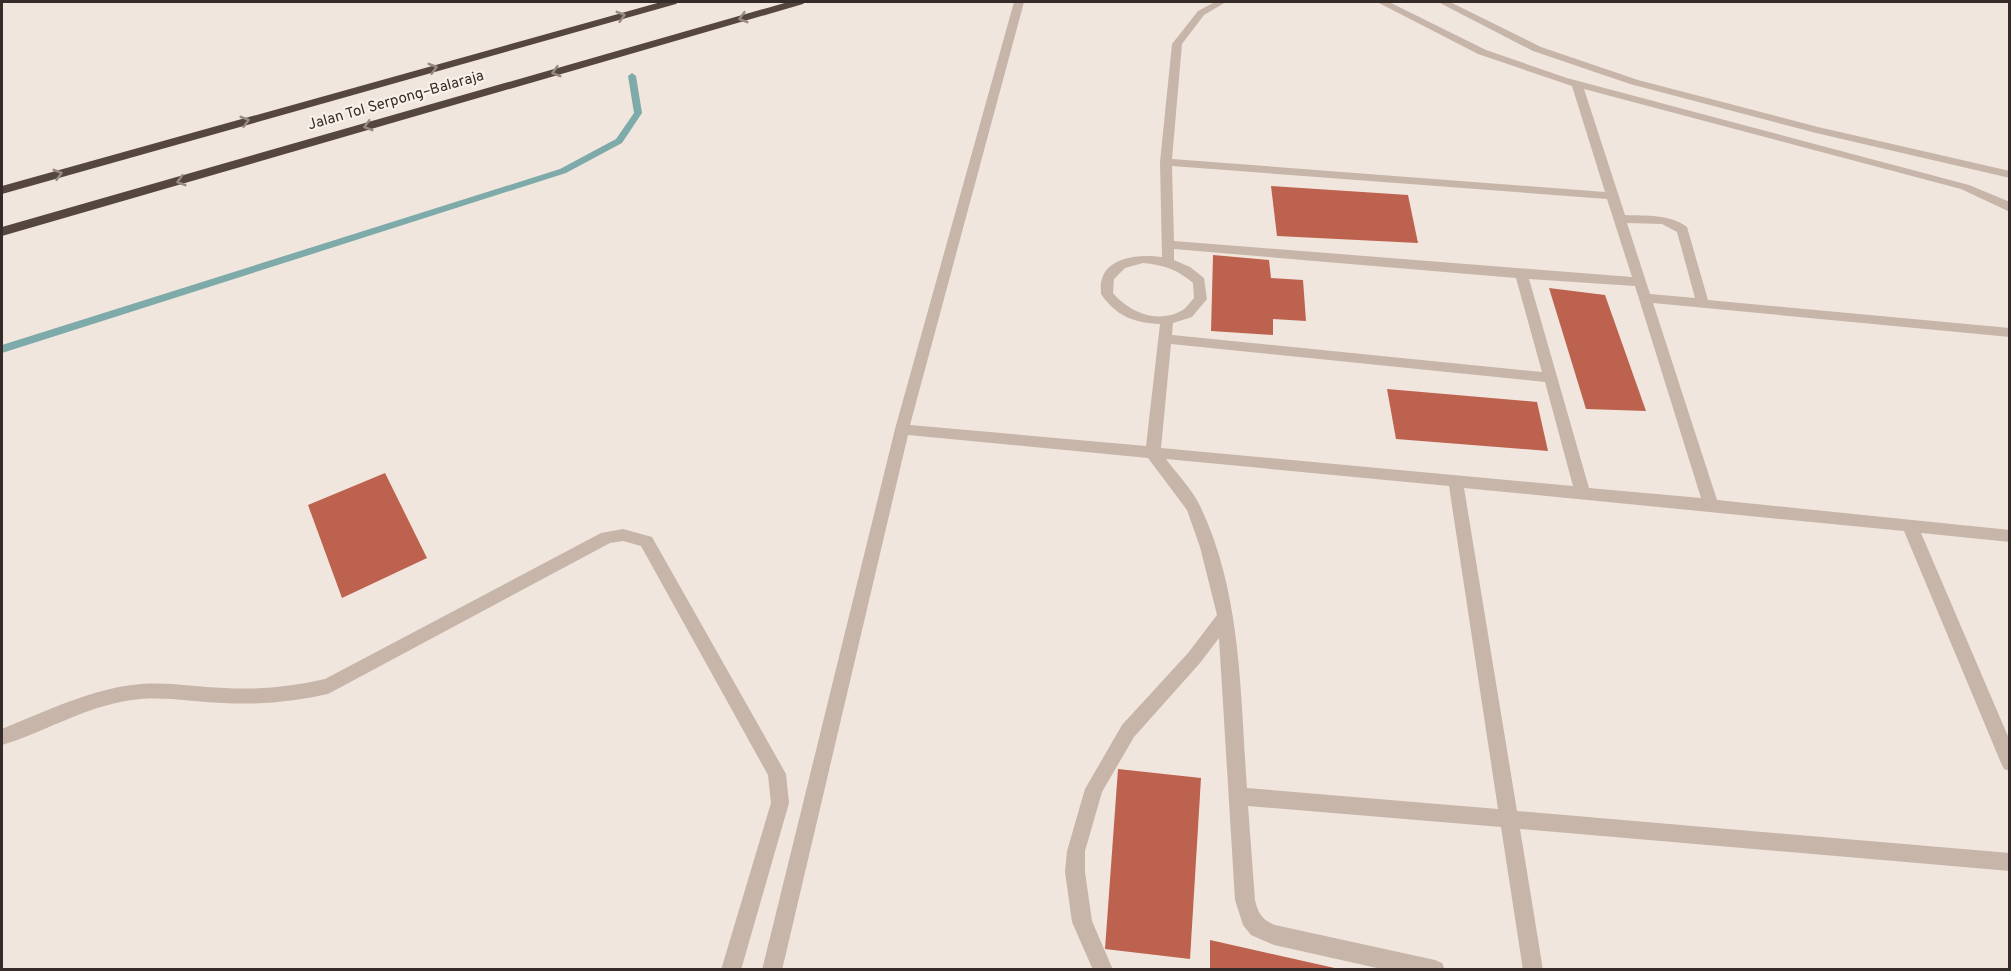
<svg xmlns="http://www.w3.org/2000/svg" width="2011" height="971" font-family="Overpass,sans-serif">
<style>
.lines{fill:none;stroke-linecap:round;stroke-linejoin:round}
.stream{fill:#7eabaa;fill-rule:evenodd}
.building{fill:#bd624e}
.service{fill:#c7b5aa;fill-rule:evenodd}
.tertiary{fill:#c7b5aa;fill-rule:evenodd}
.motorway{fill:#564640;fill-rule:evenodd}
.oneway{stroke:#978a84}
.labels{text-anchor:middle;dominant-baseline:central;stroke-width:4.5;stroke-linejoin:round;paint-order:stroke}
.far-street-label{font-size:15px;fill:#352c29;stroke:#f8f0e9}
</style>
<rect width="100%" height="100%" fill="#f0e6dd"/>
<g class="lines">
<polygon class="stream" points="632,73 636,76 642,113 622,143 566,173 2,353 2,345 560,169 616,139 634,113 628,76"/>
</g>
<g class="building">
<polygon points="1271,186 1408,195 1418,243 1277,236"/>
<polygon points="1213,255 1269,260 1271,278 1303,280 1306,321 1273,319 1273,335 1211,331"/>
<polygon points="1549,288 1605,295 1646,411 1586,409"/>
<polygon points="1387,389 1537,402 1548,451 1396,439"/>
<polygon points="385,473 427,558 342,598 308,505"/>
<polygon points="1118,769 1201,778 1190,959 1105,949"/>
<polygon points="1210,940 1339,969 1339,970 1210,970"/>
</g>
<g class="lines">
<g class="service">
<path d="M1014,2h10l-114,423 236,21 14,-122c-26,-1 -44,-8 -59,-30 0,-5 -1,-10 1,-15 6,-23 41,-25 60,-22l-2,-95 12,-118 26,-33 17,-9h11l-22,13 -22,29 -10,115 433,33 -33,-106 -94,-32 -101,-52h12l97,48 81,28 402,107 41,17v10l-49,-23 -377,-100 41,126c21,1 45,-1 62,12l21,73 302,28v9l-357,-34 64,197 293,30v12l-89,-9 89,208v30l-6,-2 -3,-6 -97,-232 -440,-43 53,323 493,42v18l-490,-42 23,141h-20l-22,-143 -253,-21 7,94c3,13 7,20 20,25l160,35 7,3 3,7h-59l-112,-25 -23,-10 -8,-10 -8,-25 -16,-262 -19,25 -66,74 -32,55 -17,59v21l7,49 21,49h-20l-21,-48 -7,-50 2,-21 18,-62 37,-64 66,-72 29,-38 -17,-68 -13,-37 -39,-52 -240,-23 -126,535h-20l133,-541zM1172,166l435,33 25,78 -458,-36zM1627,223l35,1 15,8 18,66 -45,-4zM1174,249l342,29 26,94 -370,-37 1,-12 19,-6 15,-18 -3,-21 -14,-11 -16,-7zM1143,263c20,2 34,6 50,20l1,15c-4,4 -8,11 -13,13 -24,13 -52,1 -68,-18l1,-14 11,-11zM1529,279l106,7 66,212 -112,-10zM1171,344l374,38 28,104 -412,-38zM1166,459l283,27 49,323 -251,-21c-7,-94 -5,-193 -46,-280 -8,-18 -24,-34 -35,-49z"/>
<path d="M623,529l29,8 134,237 3,29 -48,167h-20l50,-167 -3,-28 -127,-229 -18,-5 -13,2 -282,151c-35,8 -69,11 -105,9 -27,-1 -55,-6 -82,-4 -50,4 -93,32 -139,46v-16c44,-18 91,-41 139,-45 28,-2 55,3 83,4 34,2 67,-1 101,-9l276,-146z"/>
</g>
<polygon class="tertiary" points="1438,2 1450,2 1541,47 1638,80 1818,127 2010,171 2010,178 1816,133 1630,84 1533,51"/>
<g class="motorway">
<polygon points="661,2 678,2 676,4 2,194 2,186"/>
<polygon points="788,2 805,2 803,4 2,236 2,227"/>
</g>
</g>
<defs><path id="oneway-chevron" d="M-2-3.5L2.5 0L-2 3.5" fill="none" stroke-width="1.6" stroke-linecap="round" stroke-linejoin="round" transform="scale(1.5)"/></defs>
<g class="oneway">
<use href="#oneway-chevron" transform="translate(621 16) rotate(-16)"/>
<use href="#oneway-chevron" transform="translate(743 18) rotate(164)"/>
<use href="#oneway-chevron" transform="translate(433 68) rotate(-16)"/>
<use href="#oneway-chevron" transform="translate(556 72) rotate(164)"/>
<use href="#oneway-chevron" transform="translate(245 121) rotate(-16)"/>
<use href="#oneway-chevron" transform="translate(368 126) rotate(164)"/>
<use href="#oneway-chevron" transform="translate(58 174) rotate(-16)"/>
<use href="#oneway-chevron" transform="translate(181 181) rotate(164)"/>
</g>
<g class="labels">
<g class="far-street-label">
<text transform="translate(396 101) rotate(-16)">Jalan Tol Serpong–Balaraja</text>
</g>
</g>
<rect width="2011" height="971" fill="none" stroke="#352c29" stroke-width="6"/>
</svg>
